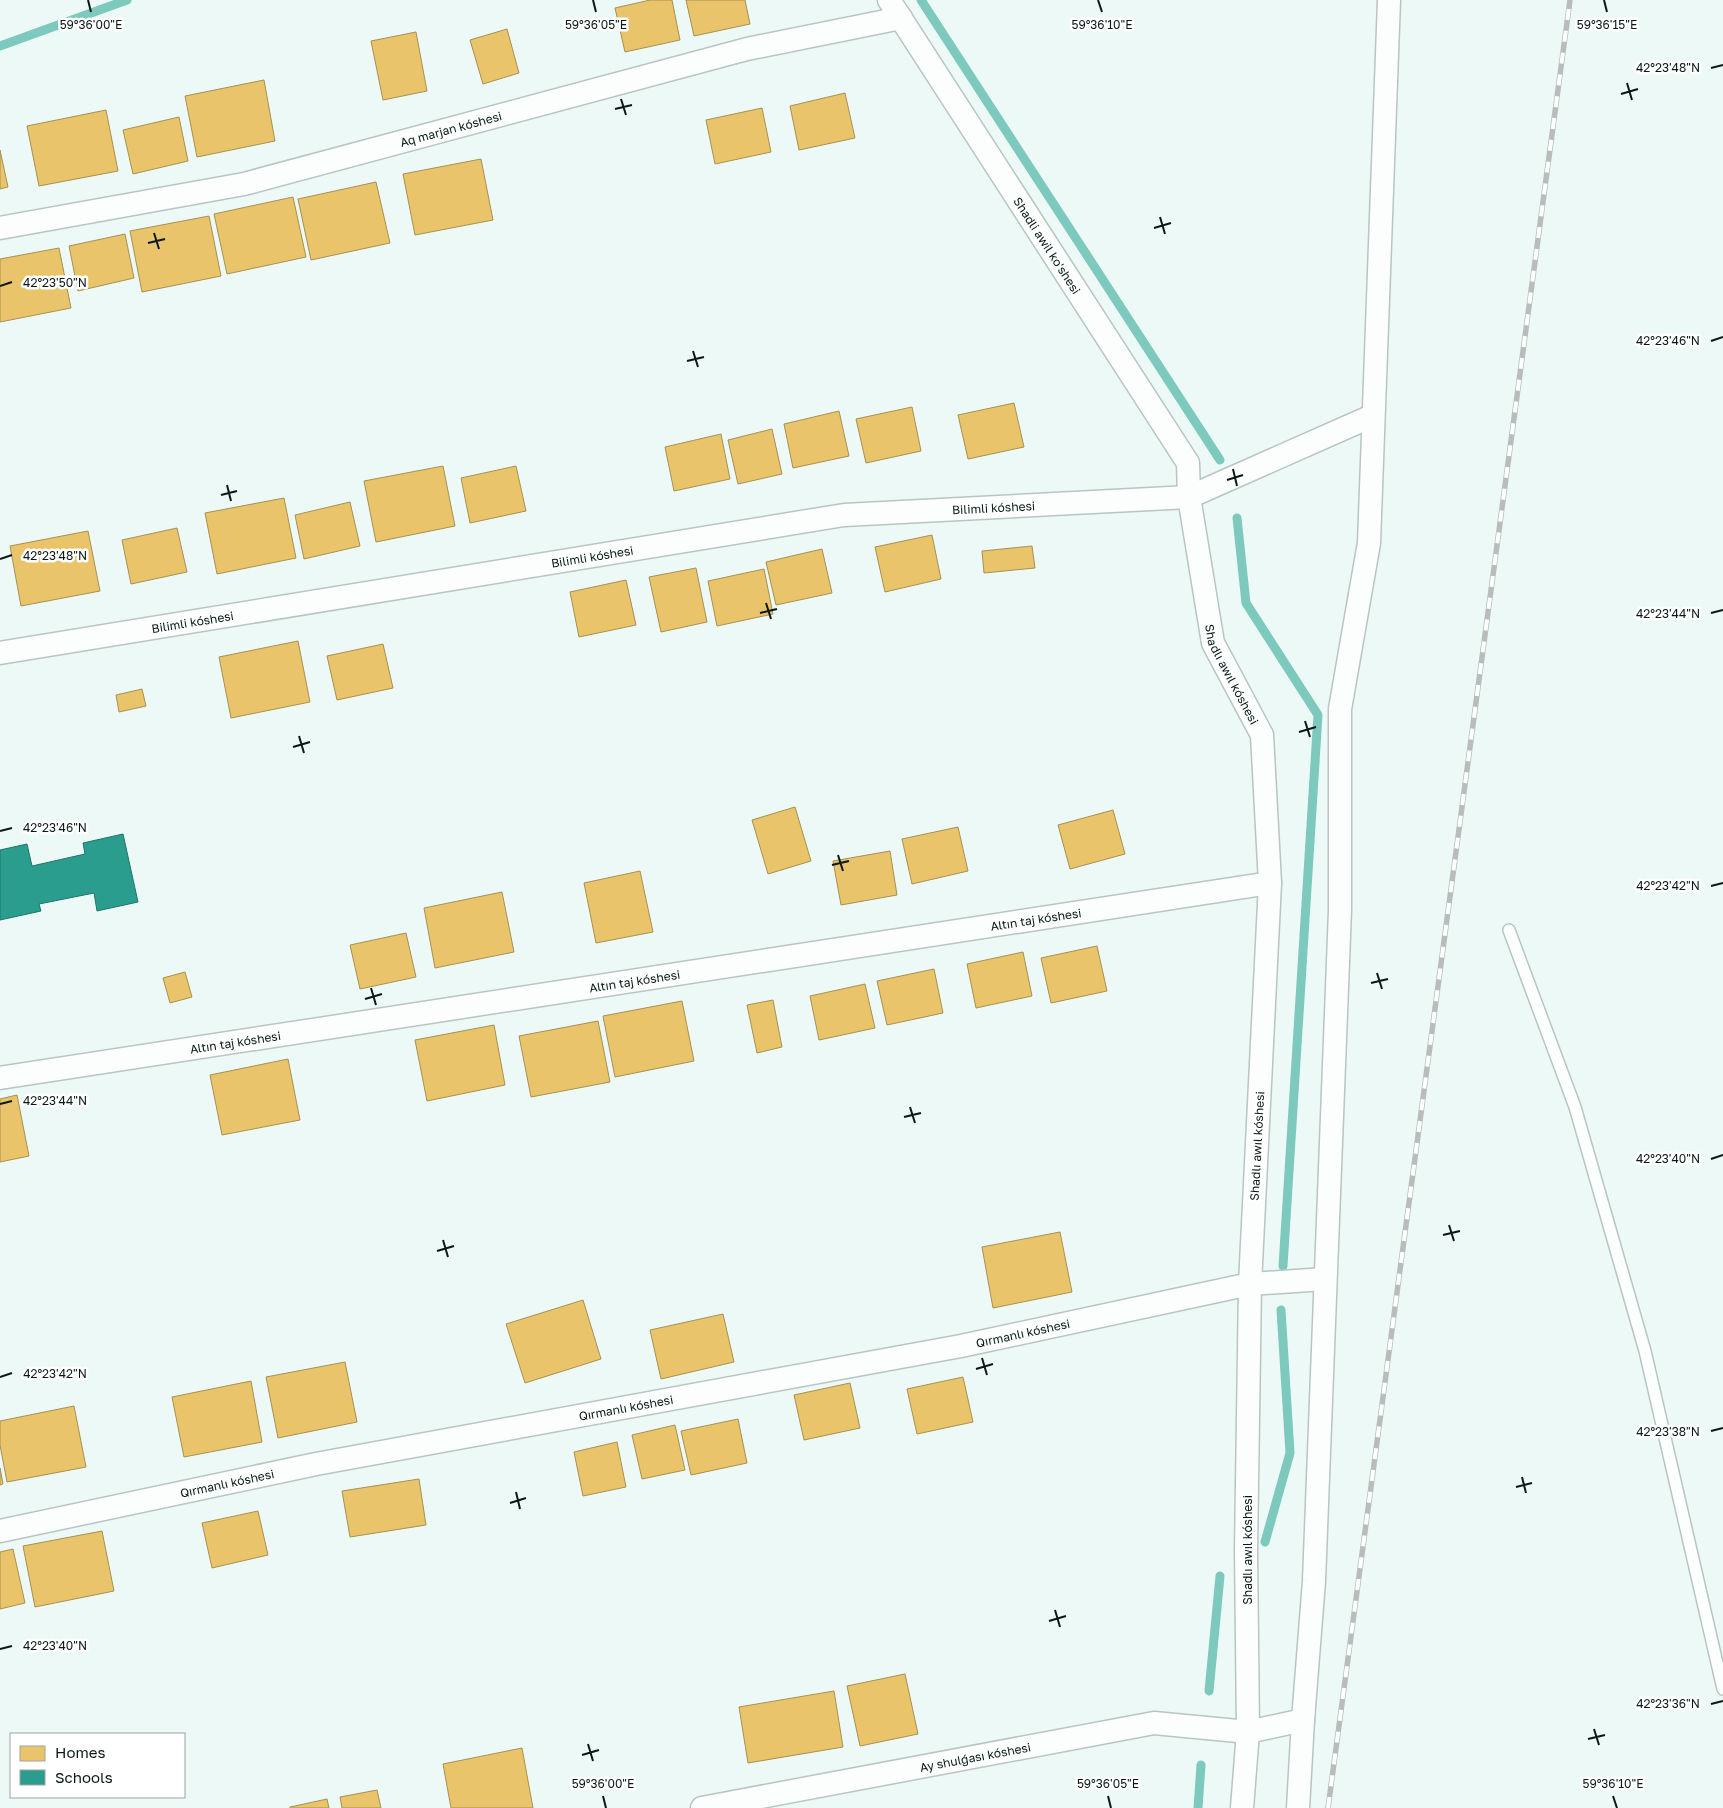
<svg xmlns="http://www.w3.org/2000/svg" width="1723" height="1808" font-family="'Golos Text',sans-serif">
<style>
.homes{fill:#e9c46a;stroke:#a69151}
.schools{fill:#2a9d8f;stroke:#20756b}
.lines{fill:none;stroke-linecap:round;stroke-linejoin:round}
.stream{stroke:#7dc9bd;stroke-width:9}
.service-casing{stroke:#b8c5c2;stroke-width:14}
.minor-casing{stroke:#b8c5c2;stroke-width:25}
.service{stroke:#fcfefe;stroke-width:11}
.minor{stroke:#fcfefe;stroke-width:22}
.rail-casing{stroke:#b8bdbb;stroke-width:5.5}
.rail{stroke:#fff;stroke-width:4;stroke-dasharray:11;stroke-linecap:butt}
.ticks{fill:none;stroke:#0a1916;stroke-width:2}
.labels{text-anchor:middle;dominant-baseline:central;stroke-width:5;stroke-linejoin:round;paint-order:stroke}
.street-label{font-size:12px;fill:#0a1916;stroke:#fff}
.ticks-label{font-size:12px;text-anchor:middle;fill:#0a1916;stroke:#fff;stroke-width:5;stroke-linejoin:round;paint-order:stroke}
</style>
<rect width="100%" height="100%" fill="#edf9f6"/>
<g class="homes">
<polygon points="650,0 672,0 680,40 625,52 615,8"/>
<polygon points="686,0 745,0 750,24 694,36"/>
<polygon points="507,29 519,73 483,84 470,40"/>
<polygon points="416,32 427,91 383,100 371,41"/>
<polygon points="264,80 275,141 197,157 185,96"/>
<polygon points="845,93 855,138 799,150 790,106"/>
<polygon points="762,108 771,152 715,164 706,120"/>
<polygon points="106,110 118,171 39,186 27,126"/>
<polygon points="179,117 188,161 133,174 123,130"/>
<polygon points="0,150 8,187 0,189"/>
<polygon points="481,159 493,220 415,235 403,174"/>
<polygon points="376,182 390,243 311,260 298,199"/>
<polygon points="293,197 306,257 227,274 214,214"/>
<polygon points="209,216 221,276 142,292 130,231"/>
<polygon points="125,234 134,278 78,291 69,246"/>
<polygon points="59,248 71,308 0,322 0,259"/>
<polygon points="1014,403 1024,447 968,459 958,415"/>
<polygon points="912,407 921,451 866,463 856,419"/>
<polygon points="839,411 849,456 793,468 784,424"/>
<polygon points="772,429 782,474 738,484 728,440"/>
<polygon points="721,434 730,479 674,491 665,447"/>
<polygon points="443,466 455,526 376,542 364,481"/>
<polygon points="516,466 526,511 470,523 461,478"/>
<polygon points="284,498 296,558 217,574 205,513"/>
<polygon points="350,502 360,546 304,559 295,515"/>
<polygon points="177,528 187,572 131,584 122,540"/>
<polygon points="88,531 100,591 21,606 10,546"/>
<polygon points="932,535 941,579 885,592 875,547"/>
<polygon points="1032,546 1035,568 984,573 982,551"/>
<polygon points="822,549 832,593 776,605 766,562"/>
<polygon points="696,568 707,622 661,632 649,577"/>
<polygon points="764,569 773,614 717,626 708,581"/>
<polygon points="626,580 636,625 579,637 570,592"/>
<polygon points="298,641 310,702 231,718 219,657"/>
<polygon points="383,644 393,688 337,700 327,656"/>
<polygon points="142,689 146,706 119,712 116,695"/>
<polygon points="795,807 811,861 768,874 752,820"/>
<polygon points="1113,810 1125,854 1070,869 1058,825"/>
<polygon points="958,827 968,871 912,884 902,839"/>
<polygon points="890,851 897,895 841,905 833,861"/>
<polygon points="640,871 653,932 596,943 584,883"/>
<polygon points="502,892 514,952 435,968 424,908"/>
<polygon points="406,933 416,977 360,989 350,945"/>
<polygon points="1097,946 1107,991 1051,1003 1041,958"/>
<polygon points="1023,952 1032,996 976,1008 967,964"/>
<polygon points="934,969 943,1013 887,1025 877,981"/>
<polygon points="185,972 192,997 170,1003 163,978"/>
<polygon points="865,984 875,1028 819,1040 810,996"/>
<polygon points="773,1000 782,1047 757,1053 747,1005"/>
<polygon points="682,1001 694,1061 615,1077 603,1016"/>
<polygon points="598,1021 610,1082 531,1097 519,1036"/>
<polygon points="494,1025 505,1085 427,1101 415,1040"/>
<polygon points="288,1059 300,1120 222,1135 210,1075"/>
<polygon points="17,1095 29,1156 0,1162 0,1099"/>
<polygon points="1060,1232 1072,1292 993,1308 982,1247"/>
<polygon points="583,1300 601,1359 525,1383 506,1324"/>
<polygon points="723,1314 734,1362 661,1379 650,1330"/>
<polygon points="345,1362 357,1422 278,1438 266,1377"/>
<polygon points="963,1377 973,1422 917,1434 907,1389"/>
<polygon points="251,1381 262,1442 184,1457 172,1397"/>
<polygon points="850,1383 860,1428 804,1440 794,1395"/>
<polygon points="74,1406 86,1467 7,1482 0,1445 0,1421"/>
<polygon points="738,1419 747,1463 691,1475 681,1431"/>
<polygon points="675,1425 685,1470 642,1479 632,1435"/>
<polygon points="617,1442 626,1487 583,1496 574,1452"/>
<polygon points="0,1468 3,1484 0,1485"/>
<polygon points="419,1479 426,1525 350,1537 342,1491"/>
<polygon points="258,1511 268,1555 212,1568 202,1523"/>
<polygon points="102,1531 114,1591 35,1607 23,1546"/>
<polygon points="13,1549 25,1603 0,1609 0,1552"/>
<polygon points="905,1674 918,1734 860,1746 847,1686"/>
<polygon points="834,1691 843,1747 748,1763 739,1707"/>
<polygon points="522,1748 533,1808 451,1808 443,1764"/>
<polygon points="377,1790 381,1808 342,1808 340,1797"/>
<polygon points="327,1799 329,1808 290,1808 290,1807"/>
</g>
<polygon class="schools" points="123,834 138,902 97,911 94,893 39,904 41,911 0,920 0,850 27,844 32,866 85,854 83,843"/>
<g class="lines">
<g class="stream">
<polyline points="921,0 1220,460"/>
<polyline points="0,46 127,0"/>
<polyline points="1237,518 1246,603 1318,715 1283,1266"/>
<polyline points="1265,1542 1290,1453 1281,1310"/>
<polyline points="1209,1691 1220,1576"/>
<polyline points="1198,1808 1201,1765"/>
</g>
<g class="service-casing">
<polyline id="service" points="1509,930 1575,1107 1645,1351 1723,1689"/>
</g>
<g class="minor-casing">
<g id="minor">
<path id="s1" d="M889,0l299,463 1,34 24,146 49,92 8,148 -20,401 -4,267 2,181 -6,76"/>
<path id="s2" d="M0,228l244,-44 503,-135 154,-31"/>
<path id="s3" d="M0,653l844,-138 345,-18 183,-81"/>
<path id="s4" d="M0,1078l1270,-195"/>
<path id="s5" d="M0,1531l316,-67 645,-118 289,-62 75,-5"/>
<path id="s6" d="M702,1808l452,-85 94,9 55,-12"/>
<polyline points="1298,1808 1303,1720 1314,1581 1340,910 1340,709 1369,543 1389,0"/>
</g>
</g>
<use href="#service" class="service"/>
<use href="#minor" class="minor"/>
<g class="rail-casing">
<polyline id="rail" points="1328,1808 1570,0"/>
</g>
<use href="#rail" class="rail"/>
</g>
<path class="ticks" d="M88,0l3,12M593,0l3,12M1098,0l4,12M1604,0l3,12M1711,68l12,-3M1627,83l5,17M1621,94l17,-5M621,99l5,16M615,109l17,-4M1160,217l5,17M1154,228l17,-5M154,233l5,16M148,243l17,-4M0,286l12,-4M1711,341l12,-4M693,351l5,16M687,361l17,-4M1233,469l4,17M1227,480l16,-5M227,485l4,16M221,495l16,-4M0,559l12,-4M766,603l5,16M760,613l17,-4M1711,613l12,-3M1305,721l5,16M1299,732l17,-5M299,736l5,17M293,747l17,-5M0,831l12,-3M838,855l5,16M832,865l17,-4M1711,886l12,-3M1377,973l5,16M1371,983l17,-4M371,988l5,17M365,999l17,-5M0,1104l12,-3M910,1107l5,16M904,1117l17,-4M1711,1159l12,-4M1449,1225l5,16M1443,1235l17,-4M443,1240l5,17M437,1251l17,-5M982,1358l5,17M976,1369l17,-5M0,1377l12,-4M1711,1431l12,-3M1522,1477l4,16M1516,1487l16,-4M516,1492l4,17M510,1503l16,-5M1055,1610l5,17M1049,1621l17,-5M0,1649l12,-3M1711,1704l12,-3M1594,1729l5,16M1588,1739l17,-4M588,1744l5,17M582,1755l17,-5M603,1796l3,12M1108,1796l3,12M1613,1796l4,12"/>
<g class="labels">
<g class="street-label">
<text stroke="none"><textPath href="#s2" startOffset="462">Aq marjan kóshesi</textPath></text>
<text stroke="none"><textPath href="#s1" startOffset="292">Shadli awil ko'shesi</textPath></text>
<text stroke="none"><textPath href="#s3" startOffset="1005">Bilimli kóshesi</textPath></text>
<text stroke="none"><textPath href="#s3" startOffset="600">Bilimli kóshesi</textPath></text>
<text stroke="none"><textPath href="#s3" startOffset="195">Bilimli kóshesi</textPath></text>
<text stroke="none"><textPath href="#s1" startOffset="769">Shadlı awıl kóshesi</textPath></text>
<text stroke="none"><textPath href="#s4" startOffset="1048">Altın taj kóshesi</textPath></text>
<text stroke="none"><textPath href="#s4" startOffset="642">Altın taj kóshesi</textPath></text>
<text stroke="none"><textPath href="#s4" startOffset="238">Altın taj kóshesi</textPath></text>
<text transform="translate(1257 1146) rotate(-87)">Shadlı awıl kóshesi</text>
<text stroke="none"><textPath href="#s5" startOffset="1042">Qırmanlı kóshesi</textPath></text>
<text stroke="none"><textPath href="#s5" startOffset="638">Qırmanlı kóshesi</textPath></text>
<text stroke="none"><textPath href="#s5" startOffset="232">Qırmanlı kóshesi</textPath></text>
<text transform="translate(1247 1550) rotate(-90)">Shadlı awıl kóshesi</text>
<text stroke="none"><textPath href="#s6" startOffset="278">Ay shulǵası kóshesi</textPath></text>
</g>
</g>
<g class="ticks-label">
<text x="91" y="29">59°36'00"E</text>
<text x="596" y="29">59°36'05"E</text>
<text x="1102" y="29">59°36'10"E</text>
<text x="1607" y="29">59°36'15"E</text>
<text x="1668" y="72">42°23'48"N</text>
<text x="55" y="287">42°23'50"N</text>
<text x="1668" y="345">42°23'46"N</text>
<text x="55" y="560">42°23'48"N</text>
<text x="1668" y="618">42°23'44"N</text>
<text x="55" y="832">42°23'46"N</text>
<text x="1668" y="890">42°23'42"N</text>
<text x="55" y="1105">42°23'44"N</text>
<text x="1668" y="1163">42°23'40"N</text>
<text x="55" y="1378">42°23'42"N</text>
<text x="1668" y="1436">42°23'38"N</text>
<text x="55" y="1650">42°23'40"N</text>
<text x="1668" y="1708">42°23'36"N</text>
<text x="603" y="1788">59°36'00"E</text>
<text x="1108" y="1788">59°36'05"E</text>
<text x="1613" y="1788">59°36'10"E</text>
</g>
<rect x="10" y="1733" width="175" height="65" fill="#ffffff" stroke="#9da3a2"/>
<rect x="20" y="1746" width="25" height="15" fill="#e9c46a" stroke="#9da3a2"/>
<text x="55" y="1758" font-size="15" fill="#0a1916">Homes</text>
<rect x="20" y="1770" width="25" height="15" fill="#2a9d8f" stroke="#9da3a2"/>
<text x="55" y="1783" font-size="15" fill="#0a1916">Schools</text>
</svg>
